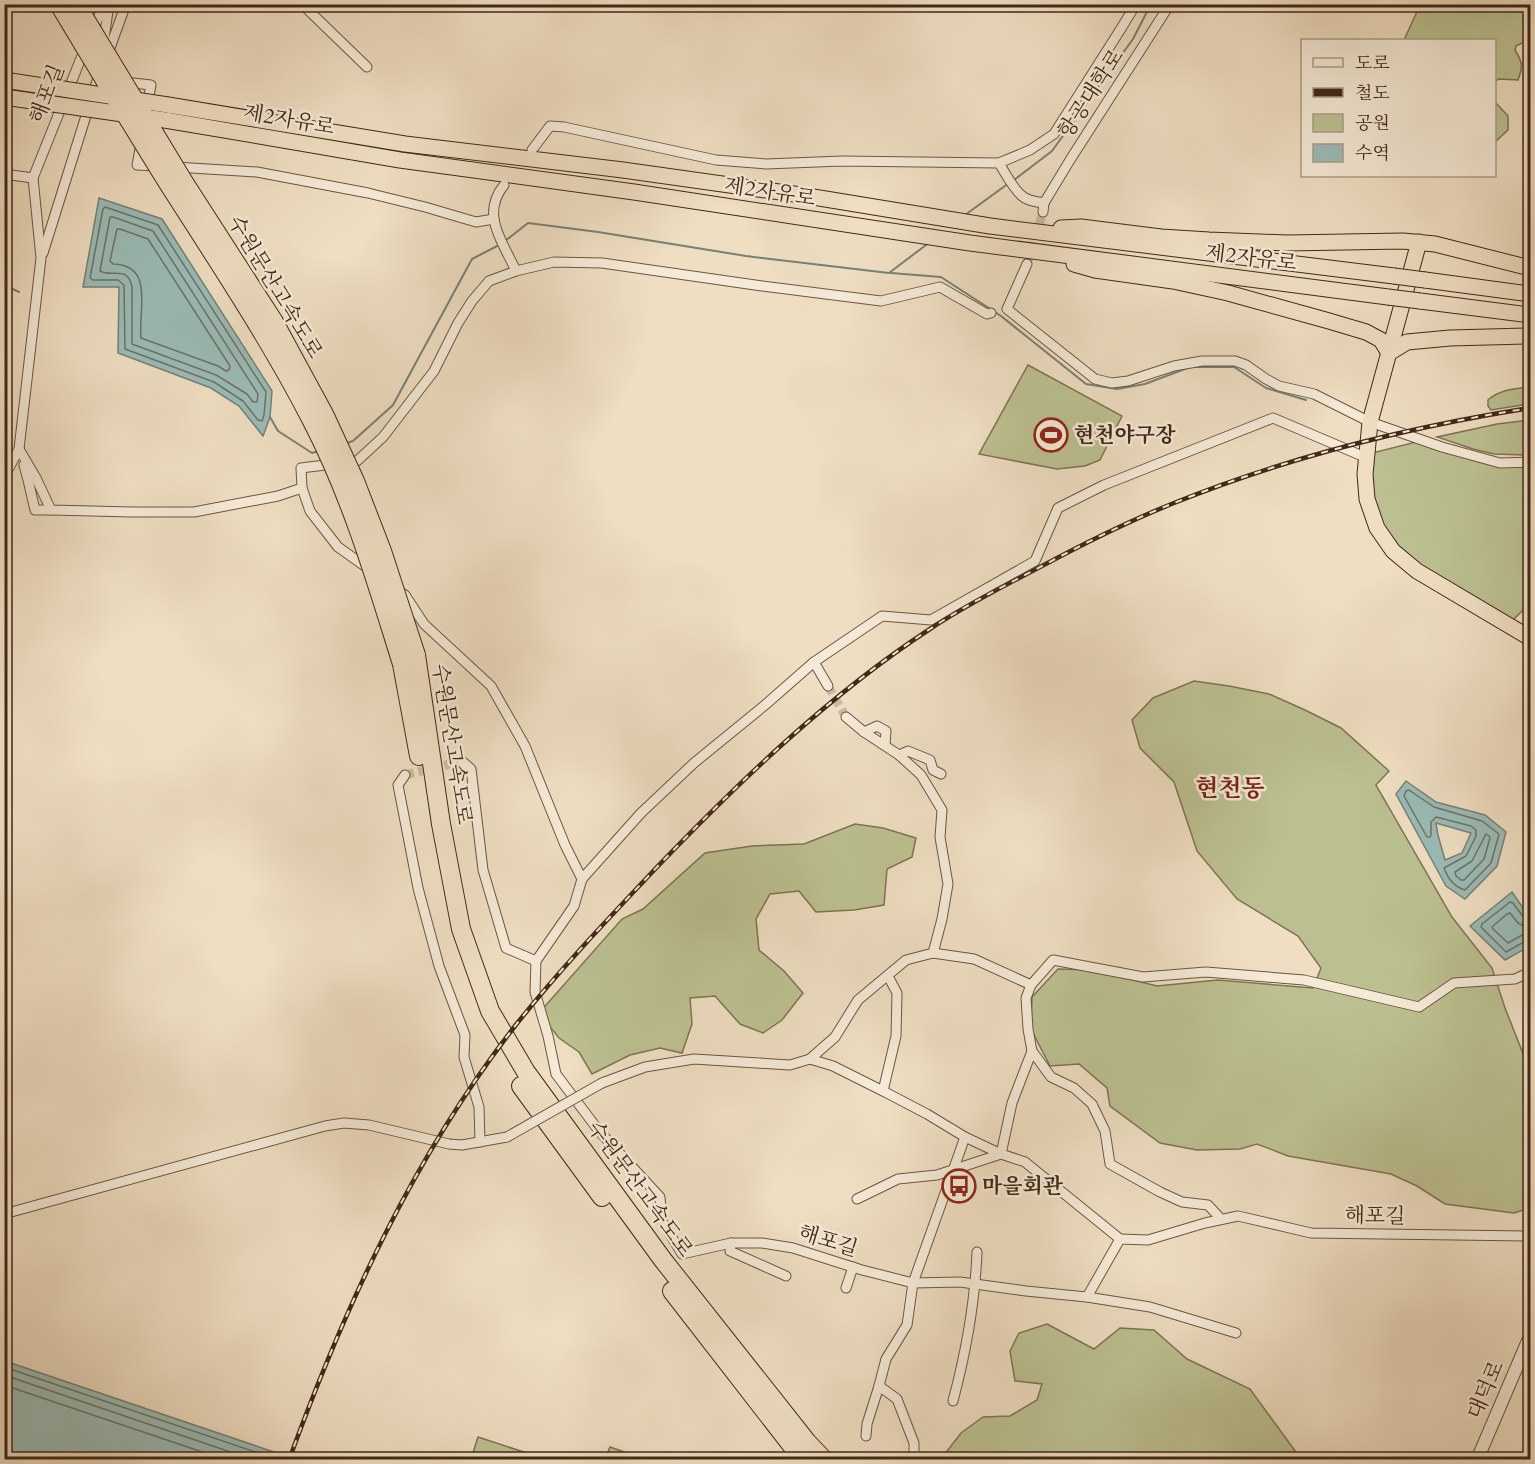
<svg xmlns="http://www.w3.org/2000/svg" width="1535" height="1464" font-family="Cardo,'Noto Serif KR',serif">
<style>
.green{fill:#bcc091;stroke:#7e7454;stroke-width:1.5}
.water{fill:#9abcb7;stroke:#768177;stroke-width:1.5;fill-rule:evenodd}
.lines{fill:none;stroke-linecap:round;stroke-linejoin:round}
.shore{stroke:#6e7267;stroke-width:1.5}
.stream{stroke:#768177;stroke-width:2}
.minor-tunnel{stroke:#ccbaa0;stroke-width:9;stroke-dasharray:9 4.5;stroke-linecap:butt}
.minor-casing{stroke:#6c5642;stroke-width:11}
.tertiary-casing{stroke:#6c5642;stroke-width:14}
.trunk-casing{stroke:#412817;stroke-width:17}
.motorway-casing{stroke:#412817;stroke-width:20}
.minor{stroke:#f5ead7;stroke-width:9}
.tertiary{stroke:#f5ead7;stroke-width:12}
.trunk{stroke:#efdec2;stroke-width:15}
.motorway{stroke:#efdec2;stroke-width:18}
.rail-casing{stroke:#412817;stroke-width:4.5}
.rail{stroke:#f5ead7;stroke-width:2;stroke-dasharray:7;stroke-linecap:butt}
.minor-bridge-casing{stroke:#6c5642;stroke-width:11;stroke-linecap:butt}
.trunk-bridge-casing{stroke:#412817;stroke-width:17;stroke-linecap:butt}
.motorway-bridge-casing{stroke:#412817;stroke-width:20;stroke-linecap:butt}
.minor-bridge{stroke:#f5ead7;stroke-width:9}
.trunk-bridge{stroke:#efdec2;stroke-width:15}
.motorway-bridge{stroke:#efdec2;stroke-width:18}
.labels{text-anchor:middle;dominant-baseline:central;stroke-width:5;stroke-linejoin:round;paint-order:stroke}
.street-label{font-size:21px;fill:#412817;stroke:#f5ead7}
.poi-label{font-size:21px;font-weight:bold;fill:#412817;stroke:#f5ead7;text-anchor:start}
.quarter-label{font-size:24px;font-weight:bold;fill:#7a1f14;stroke:#f5ead7}
</style>
<rect width="100%" height="100%" fill="#efdec2"/>
<filter id="stains"><feTurbulence type="fractalNoise" baseFrequency=".00333" numOctaves="4"/><feColorMatrix values="0 0 0 0 .2 0 0 0 0 .09 0 0 0 0 .02 0 0 0 .5 -.17"/></filter>
<radialGradient id="worn" r=".72"><stop offset=".6" stop-color="#630" stop-opacity="0"/><stop offset="1" stop-color="#630" stop-opacity=".3"/></radialGradient>
<g class="green">
<path d="M1420,5h110v34l-14,7 -1,4c8,13 8,16 3,30l-19,-1 -4,2 -1,-41h-90z"/>
<polygon points="1495,102 1508,116 1508,130 1495,142"/>
<polygon points="1028,365 1122,416 1100,460 1085,466 1057,469 979,454"/>
<path d="M1530,387v17l-39,6 -3,-4v-6c12,-11 27,-11 42,-13z"/>
<polygon points="1530,420 1530,455 1494,454 1473,449 1437,437 1497,424"/>
<polygon points="1428,439 1452,451 1530,464 1530,605 1527,606 1511,622 1404,555 1379,522 1370,496 1372,453"/>
<polygon points="1194,681 1229,686 1269,694 1305,710 1341,728 1389,771 1376,785 1452,917 1492,968 1505,1008 1530,1071 1530,1208 1514,1213 1445,1204 1417,1186 1391,1174 1288,1156 1257,1144 1240,1149 1197,1150 1160,1143 1110,1106 1107,1088 1079,1064 1050,1066 1031,1029 1032,997 1058,969 1093,970 1157,986 1218,980 1313,988 1321,968 1298,936 1237,899 1197,851 1174,782 1140,748 1132,720 1153,698"/>
<polygon points="855,824 883,828 916,838 912,857 887,869 884,905 854,910 816,912 799,891 770,894 756,919 759,950 784,971 803,993 782,1020 763,1033 740,1024 715,996 690,998 692,1024 682,1053 660,1048 630,1055 592,1074 579,1052 559,1038 539,1013 622,919 643,909 705,853 752,846 804,844"/>
<polygon points="1047,1324 1094,1349 1120,1328 1154,1330 1187,1359 1250,1389 1301,1459 941,1459 961,1433 983,1417 1010,1416 1037,1400 1042,1384 1015,1381 1010,1351 1019,1333"/>
<polygon points="478,1437 545,1459 471,1459"/>
<polygon points="610,1447 633,1455 631,1459 605,1459"/>
</g>
<g class="water">
<polygon points="99,198 162,219 272,391 270,417 263,436 239,406 211,388 118,353 119,287 83,287"/>
<path d="M1406,781l30,21 49,13 21,17 -9,34 -32,33 -19,-13 -50,-92zM1436,823l35,10 -9,20 -17,7 -7,-25z"/>
<polygon points="1512,892 1530,918 1530,946 1505,960 1470,926"/>
<polygon points="5,1361 274,1452 271,1460 5,1459"/>
</g>
<g class="lines">
<g class="shore">
<polygon points="105,207 158,225 266,392 264,415 262,421 258,420 243,401 214,382 125,349 124,285 118,280 93,280 90,278 103,209"/>
<path d="M110,217h3l40,14 105,163 -1,8h-4l-6,-8 -31,-19 -84,-31v-57c-4,-22 -20,-9 -32,-16z"/>
<path d="M117,229h3l28,10 82,127 -1,4 -3,1 -8,-5 -77,-28c-3,-28 14,-73 -28,-74l-3,-3z"/>
<path d="M1409,790l25,17 48,14 17,13 -8,29 -26,27c-11,-3 -17,-11 -21,-22l22,-12 10,-20v-6l-5,-4 -35,-9 -5,5v13l-1,2h-3l-23,-41 2,-5z"/>
<polygon points="1486,834 1489,836 1490,838 1484,859 1464,880 1461,880 1456,876 1455,872 1472,861"/>
<polygon points="1510,913 1518,923 1527,928 1528,931 1526,933 1508,943 1493,929 1492,927 1507,914"/>
<polyline points="1530,920 1524,918 1513,903 1510,902 1482,924 1481,927 1506,952 1526,941 1530,941"/>
<polyline points="4,1367 264,1455 266,1460"/>
<polyline points="4,1375 254,1460"/>
<polyline points="4,1385 226,1460"/>
</g>
<g class="stream">
<polyline points="1014,180 1052,151 1133,39 1151,4"/>
<polyline points="965,215 1009,183"/>
<polyline points="505,241 528,223 598,232 746,256 889,273 930,242"/>
<polyline points="891,273 941,277 1001,316 1086,384 1117,389 1145,384 1190,367 1234,367 1266,388 1306,400"/>
<polyline points="4,285 19,292"/>
<polyline points="270,417 278,431 312,453 319,451"/>
<polyline points="344,444 353,441 393,405 472,259 501,244"/>
</g>
<g class="minor-tunnel">
<polyline points="1027,264 1043,212"/>
<polyline points="828,686 846,717"/>
<polyline points="405,775 462,761"/>
</g>
<g class="minor-casing">
<g id="minor">
<polyline points="302,4 367,67"/>
<polyline points="93,30 104,4"/>
<polyline points="103,46 109,4"/>
<polyline points="107,56 126,4"/>
<polyline points="124,82 151,85 147,106"/>
<polyline points="141,144 137,165 158,166"/>
<path d="M532,150l18,-24 14,1 152,33 50,4 76,-3 157,2c6,10 14,25 22,32 6,6 16,7 23,8l-1,9"/>
<polyline points="999,163 1030,150 1054,134 1122,27 1136,4"/>
<polyline points="175,167 257,172 368,193 425,207 476,222 494,219"/>
<polyline points="4,174 33,178"/>
<path d="M504,185c-24,30 -1,57 12,86"/>
<polyline points="1044,203 1070,160 1170,4"/>
<polyline points="43,253 100,71"/>
<polyline points="1027,264 1007,309 1095,379 1112,383 1128,381 1174,366 1202,361 1235,361 1246,365 1266,379 1279,386 1314,394 1370,422 1442,447 1500,463 1530,462"/>
<polyline points="19,449 36,478 51,510 132,512 194,512 278,496 302,488 301,468 357,461 383,437 434,371 458,323 472,301 489,281 516,271 554,262 602,263 762,286 881,301 940,287 987,314 991,313"/>
<polyline points="24,465 28,480 35,510 51,510"/>
<polyline points="4,477 19,449 41,258 33,178 85,48"/>
<polyline points="302,488 310,511 338,547 369,569"/>
<polyline points="400,592 405,595 424,624 491,686 525,746 565,845 582,879 641,813 694,763 765,705 814,662 882,616 931,620 1035,561 1058,508 1104,485 1273,418 1367,458"/>
<polyline points="814,662 828,686"/>
<polyline points="846,717 864,732 899,755 921,775 942,810 940,837 948,884 942,919 933,953"/>
<polyline points="864,732 877,726 886,731 885,745"/>
<polyline points="899,755 908,751 930,760 933,770 941,774"/>
<polyline points="462,761 471,769 483,870 506,948 536,961"/>
<polyline points="405,775 398,785 418,888 439,966 465,1035 464,1057 479,1107 480,1142"/>
<polyline points="582,879 574,906 536,961 535,992 548,1036 556,1074 599,1131 660,1197 662,1221 682,1254 731,1243 762,1243 793,1248 862,1270 913,1283 960,1282 1026,1291 1087,1297 1120,1239 1148,1240 1205,1223 1238,1216 1311,1233 1530,1236"/>
<polyline points="1032,1051 1051,1077 1074,1088 1092,1104 1105,1131 1110,1164 1160,1192 1182,1202 1208,1205 1221,1219"/>
<polyline points="810,1059 833,1066 883,1091"/>
<polyline points="602,1083 645,1067 694,1059 790,1065 810,1059 835,1037 858,1000 906,960 933,953 974,959 1031,985 1053,960 1143,977 1206,972 1304,980 1419,1007 1454,983 1515,979 1530,972"/>
<polyline points="965,1137 1001,1154 1012,1103 1032,1051 1028,1029 1026,998 1031,985"/>
<polyline points="857,1199 898,1179 937,1175 1001,1154 1025,1162 1120,1239"/>
<polyline points="4,1214 325,1126 344,1123 369,1125 449,1144 462,1145 507,1137"/>
<polyline points="731,1243 730,1251 786,1276"/>
<polyline points="846,1288 853,1267"/>
<polyline points="1087,1297 1150,1307 1236,1333"/>
<polyline points="879,1386 897,1399 914,1443 914,1460"/>
<path d="M953,1401c13,-49 22,-98 24,-149"/>
<polyline points="866,1436 867,1424 879,1386 886,1359 907,1325 913,1283 965,1137 927,1114 883,1091 896,1036 897,993 888,976"/>
</g>
</g>
<g class="tertiary-casing">
<polyline id="tertiary" points="1477,1460 1530,1336"/>
</g>
<g class="trunk-casing">
<g id="trunk">
<polyline points="168,105 405,144 623,170 801,195 990,226 1394,276"/>
<polyline points="165,120 400,160 634,192 970,243 1388,297"/>
<polyline points="1061,228 1081,227 1161,237 1209,240 1287,243 1403,241 1435,244 1530,268"/>
<polyline points="1419,242 1370,422 1365,474 1367,499 1377,528 1393,551 1417,571 1530,638"/>
<polyline points="1074,264 1095,270 1173,281 1228,293 1329,321 1366,332 1381,340 1389,353 1407,342 1450,338 1530,336"/>
<polyline points="1425,280 1530,294"/>
<polyline points="1420,301 1530,315"/>
</g>
</g>
<g class="motorway-casing">
<g id="motorway">
<polyline points="416,655 441,824 461,929 490,1011 526,1072 663,1260 807,1442 824,1460"/>
<polyline points="402,664 419,756"/>
<polyline points="521,1086 602,1197"/>
<polyline points="672,1291 803,1460"/>
</g>
</g>
<use href="#minor" class="minor"/>
<use href="#tertiary" class="tertiary"/>
<use href="#trunk" class="trunk"/>
<use href="#motorway" class="motorway"/>
<g class="rail-casing">
<path id="rail" d="M289,1460c56,-154 125,-304 226,-434 44,-56 94,-108 143,-160 83,-86 171,-171 272,-237 36,-24 74,-43 112,-63 43,-23 87,-45 132,-63 114,-46 235,-76 356,-95"/>
</g>
<use href="#rail" class="rail"/>
<g class="minor-bridge-casing">
<polyline id="minor-bridge" points="507,1137 602,1083"/>
</g>
<g class="trunk-bridge-casing">
<g id="trunk-bridge">
<polyline points="4,80 168,105"/>
<polyline points="4,97 165,120"/>
<polyline points="1394,276 1425,280"/>
<polyline points="1388,297 1420,301"/>
</g>
</g>
<g class="motorway-bridge-casing">
<g id="motorway-bridge">
<path d="M59,4c38,63 75,125 114,187 48,75 98,150 139,230 40,77 64,160 90,243"/>
<polyline points="76,4 185,184 274,322 324,414 355,481 382,551 416,655"/>
</g>
</g>
<use href="#minor-bridge" class="minor-bridge"/>
<use href="#trunk-bridge" class="trunk-bridge"/>
<use href="#motorway-bridge" class="motorway-bridge"/>
</g>
<defs>
<g id="stadium-ring" transform="scale(1.725)"><circle r="9.5" fill="#f5ead7" stroke="#8f2418" stroke-width="1.5"/><path d="M0-5a6.5 5 0 1 0 0 10a6.5 5 0 1 0 0-10ZM-3.5-1.8h7v3.6h-7Z" fill="#8f2418"/></g>
<g id="bus-ring" transform="scale(1.725)"><circle r="9.5" fill="#f5ead7" stroke="#8f2418" stroke-width="1.5"/><path d="M-5-6H5V4H4V6H2V4H-2V6H-4V4H-5ZM-3.5-4V0h7V-4ZM-3.5 1.2v1.5H-2V1.2ZM2 1.2v1.5H3.5V1.2Z" fill="#8f2418"/></g>
</defs>
<g fill-rule="evenodd">
<use href="#stadium-ring" x="1051" y="435"/>
<use href="#bus-ring" x="959" y="1186"/>
</g>
<g class="labels">
<g class="street-label">
<text transform="translate(47 94) rotate(-69)">해포길</text>
<text transform="translate(1091 94) rotate(-57)">항공대학로</text>
<text transform="translate(289 120) rotate(10)">제2자유로</text>
<text transform="translate(770 192) rotate(9)">제2자유로</text>
<text transform="translate(1251 258) rotate(7)">제2자유로</text>
<text transform="translate(275 287) rotate(59)">수원문산고속도로</text>
<text transform="translate(452 744) rotate(81)">수원문산고속도로</text>
<text transform="translate(640 1189) rotate(54)">수원문산고속도로</text>
<text transform="translate(1375 1216) rotate(1)">해포길</text>
<text transform="translate(828 1241) rotate(17)">해포길</text>
<text transform="translate(1486 1390) rotate(-67)">대덕로</text>
</g>
<g class="poi-label">
<text x="1074" y="435">현천야구장</text>
<text x="982" y="1186">마을회관</text>
</g>
<g class="quarter-label">
<text x="1230" y="788">현천동</text>
</g>
</g>
<rect width="1535" height="1464" fill="none" stroke="#efdec2" stroke-width="24"/>
<rect x="6" y="6" width="1523" height="1452" fill="none" stroke="#412817" stroke-width="3"/>
<rect x="12" y="12" width="1511" height="1440" fill="none" stroke="#412817" stroke-width="1.5"/>
<rect x="1301" y="39" width="195" height="138" fill="#f5ead7" stroke="#ad9c8a" stroke-width="1.5"/>
<rect x="1313" y="58" width="30" height="9" fill="#f5ead7" stroke="#ad9c8a" stroke-width="1.5"/>
<text x="1355" y="69" font-size="18" fill="#412817">도로</text>
<rect x="1313" y="88" width="30" height="9" fill="#412817" stroke="#ad9c8a" stroke-width="1.5"/>
<text x="1355" y="99" font-size="18" fill="#412817">철도</text>
<rect x="1313" y="114" width="30" height="18" fill="#bcc091" stroke="#ad9c8a" stroke-width="1.5"/>
<text x="1355" y="129" font-size="18" fill="#412817">공원</text>
<rect x="1313" y="144" width="30" height="18" fill="#9abcb7" stroke="#ad9c8a" stroke-width="1.5"/>
<text x="1355" y="159" font-size="18" fill="#412817">수역</text>
<rect width="100%" height="100%" filter="url(#stains)"/>
<rect width="100%" height="100%" fill="url(#worn)"/>
</svg>
